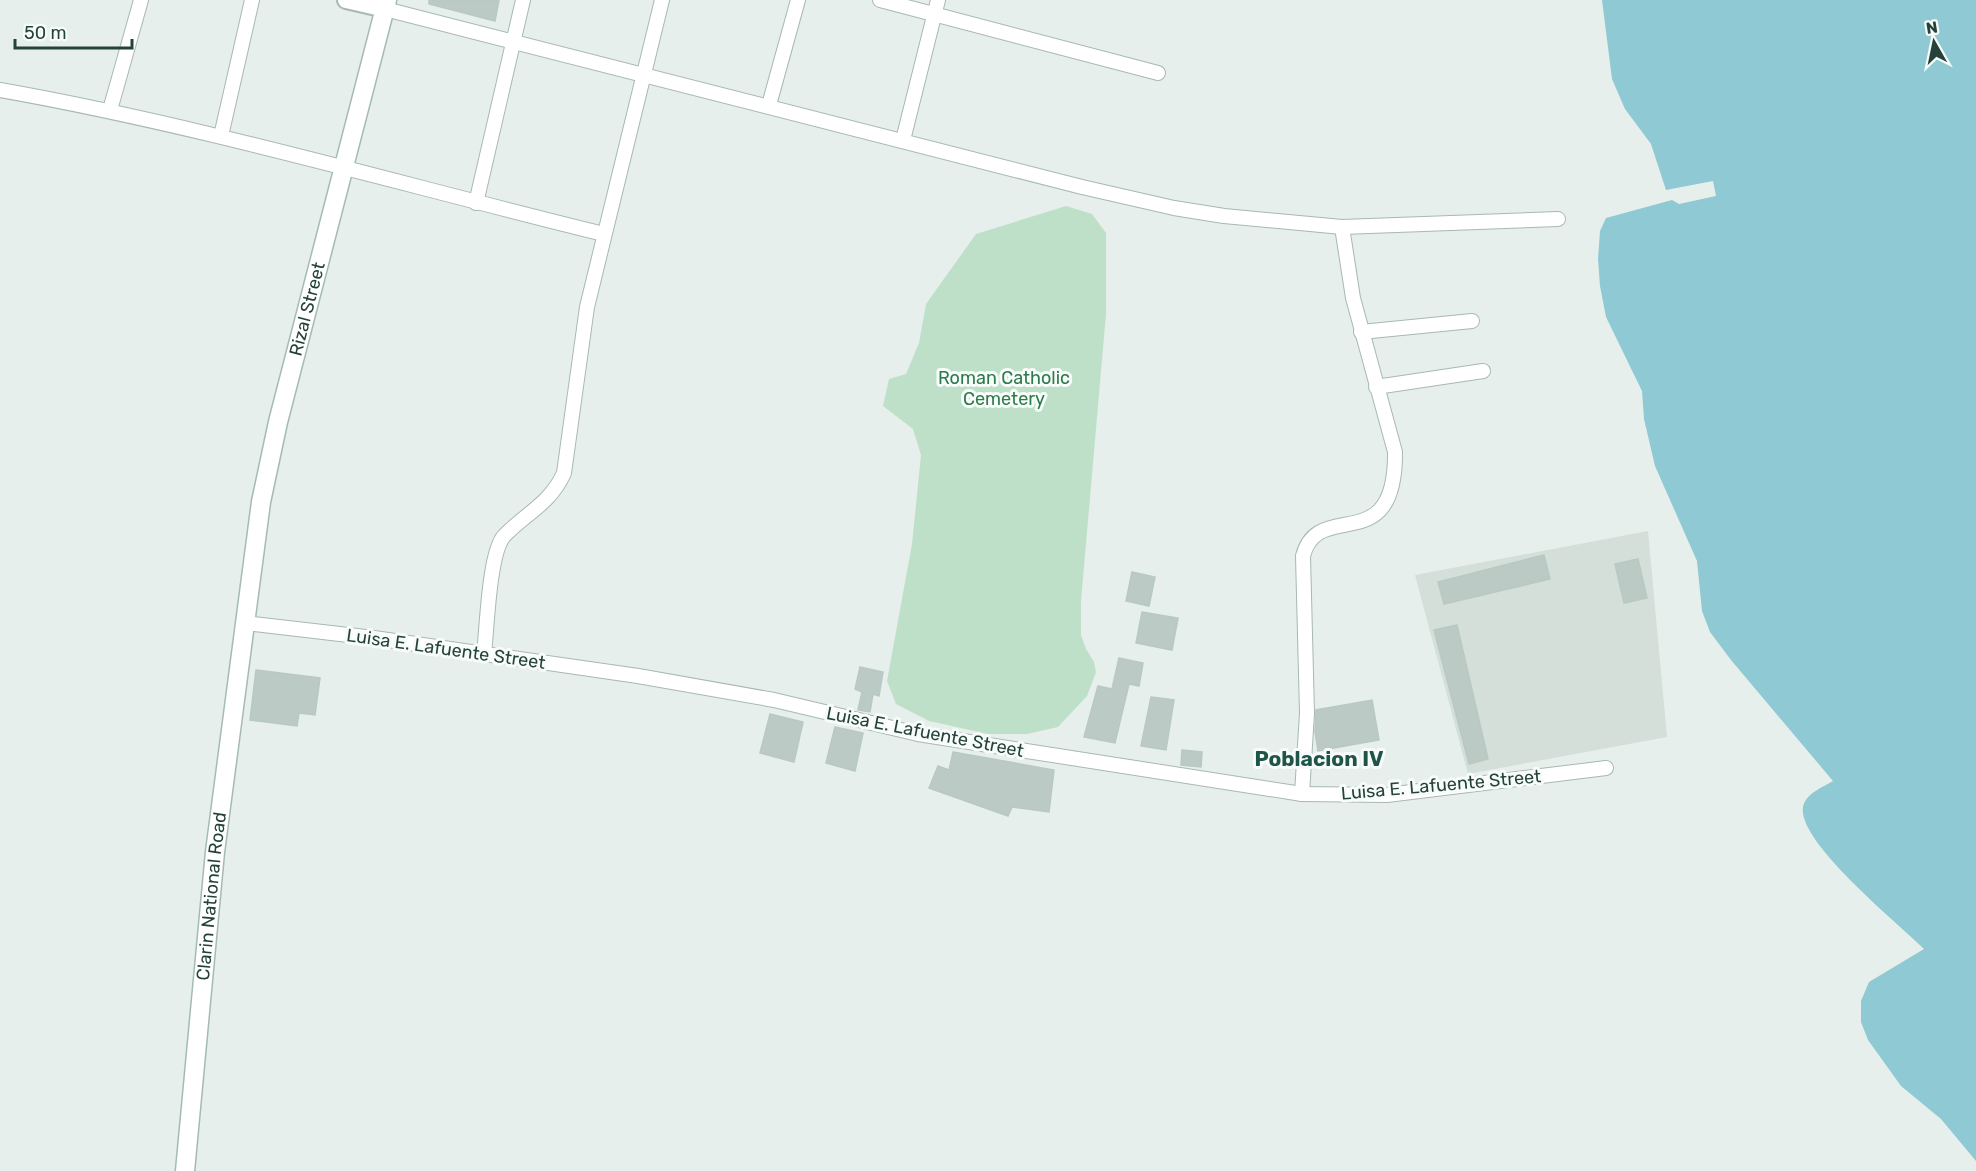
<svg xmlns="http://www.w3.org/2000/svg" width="1976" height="1171" font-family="Rubik,sans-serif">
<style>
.built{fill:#d4dfda}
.green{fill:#bfe0c8}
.water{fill:#8ec9d4}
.building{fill:#bbcac4;stroke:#b8c9c2;stroke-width:1.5}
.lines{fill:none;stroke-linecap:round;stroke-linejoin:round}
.minor-casing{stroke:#a8b8b2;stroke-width:16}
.tertiary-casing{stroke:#a8b8b2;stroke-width:20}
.secondary-casing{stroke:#a4bbb3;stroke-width:21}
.minor{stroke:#fff;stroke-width:14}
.tertiary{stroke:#fff;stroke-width:16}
.secondary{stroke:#fff;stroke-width:18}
.labels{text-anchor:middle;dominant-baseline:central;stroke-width:6;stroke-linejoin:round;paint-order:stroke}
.street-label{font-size:18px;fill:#24423a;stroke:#f7fbf9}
.park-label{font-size:18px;fill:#2d7a4b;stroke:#f7fbf9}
.quarter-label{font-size:21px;font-weight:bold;fill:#1f5548;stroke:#f7fbf9}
</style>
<rect width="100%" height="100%" fill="#e6efeb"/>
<polygon class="built" points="1648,531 1667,737 1468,774 1415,575"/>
<polygon class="green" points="1066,206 1092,214 1106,233 1106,314 1081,601 1081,635 1086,649 1094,662 1096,672 1087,696 1058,727 1027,734 988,734 929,721 896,704 887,681 912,544 921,455 913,429 883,406 889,379 906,374 919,343 926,304 976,234"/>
<path class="water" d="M1602,0h374v1161l-35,-42 -40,-33 -33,-46 -7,-18v-21l8,-19 55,-33c-25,-25 -127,-107 -121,-142 3,-14 19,-19 30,-26l-102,-121 -21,-28 -8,-21 -5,-50 -42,-95 -11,-47 -2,-28 -36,-74 -6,-31 -2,-27 2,-28 6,-13 66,-18 7,4 37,-8 -3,-15 -47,9 -15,-46 -26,-35 -13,-30z"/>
<g class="building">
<polygon points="429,0 499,0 495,21 429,4"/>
<polygon points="1544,555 1550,579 1444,604 1438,582"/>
<polygon points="1638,559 1647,598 1624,603 1615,564"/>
<polygon points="1132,572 1155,577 1149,606 1126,601"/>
<polygon points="1142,612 1178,618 1172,650 1136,643"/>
<polygon points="1457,625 1488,759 1469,764 1434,630"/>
<polygon points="1119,658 1143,663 1139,686 1129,684 1115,743 1084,737 1098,686 1112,689"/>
<polygon points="860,667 883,672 879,696 873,694 870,712 858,710 862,692 855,689"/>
<polygon points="256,670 320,678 315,715 299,713 297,726 250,720"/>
<polygon points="1151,697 1174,700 1166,750 1141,746"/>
<polygon points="1372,700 1379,740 1318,751 1315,732 1316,710"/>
<polygon points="770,714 803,722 794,762 760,753"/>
<polygon points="835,727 863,733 855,771 826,763"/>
<polygon points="1182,750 1202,752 1201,767 1181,765"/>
<polygon points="953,752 1054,770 1049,812 1012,807 1008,816 929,788 938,766 949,770"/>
</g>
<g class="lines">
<g class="minor-casing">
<g id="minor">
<polyline points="880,0 1158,73"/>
<polyline points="385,9 1082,187 1174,208 1224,216 1342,227 1558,219"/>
<path d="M0,90c203,36 403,95 604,144"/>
<polyline points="769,105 798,0"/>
<polyline points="110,110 141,0"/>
<polyline points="221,136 252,0"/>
<polyline points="903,140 938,0"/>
<polyline points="476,203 523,0"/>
<polyline points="1361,332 1472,321"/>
<polyline points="1376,387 1483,371"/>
<polyline points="246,623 374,638 638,676 774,700 918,734 1302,794 1387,795 1606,768"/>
<path d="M484,654c3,-26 5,-101 20,-118 22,-23 46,-32 60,-63l23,-166 75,-307"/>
<path d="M1302,794l5,-81 -4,-157c15,-59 93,5 92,-104l-42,-154 -11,-71"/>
</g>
</g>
<g class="tertiary-casing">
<polyline id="tertiary" points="346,0 385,9"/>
</g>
<g class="secondary-casing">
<g id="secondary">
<path id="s1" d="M185,1171l30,-319 46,-350 17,-80 109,-422"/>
</g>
</g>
<use href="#minor" class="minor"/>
<use href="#tertiary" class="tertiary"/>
<use href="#secondary" class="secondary"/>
</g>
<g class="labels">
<g class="street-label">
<text stroke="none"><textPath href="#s1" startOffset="872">Rizal Street</textPath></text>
<text transform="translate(446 649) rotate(8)">Luisa E. Lafuente Street</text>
<text transform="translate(925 732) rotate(11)">Luisa E. Lafuente Street</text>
<text transform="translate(1441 785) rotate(-5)">Luisa E. Lafuente Street</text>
<text stroke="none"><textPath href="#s1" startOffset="276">Clarin National Road</textPath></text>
</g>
<g class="park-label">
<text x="1004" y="378">Roman Catholic<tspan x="1004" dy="21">Cemetery</tspan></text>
</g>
<g class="quarter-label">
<text x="1319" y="758">Poblacion IV</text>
</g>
</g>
<g transform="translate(1934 42) rotate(351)" stroke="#f7fbf9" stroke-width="4.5" paint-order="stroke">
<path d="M0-4.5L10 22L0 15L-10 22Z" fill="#24423a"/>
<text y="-9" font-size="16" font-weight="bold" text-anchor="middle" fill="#24423a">N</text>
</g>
<path d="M15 39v9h117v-9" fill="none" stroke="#24423a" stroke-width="3"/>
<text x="24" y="39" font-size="18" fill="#24423a" stroke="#f7fbf9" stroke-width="4.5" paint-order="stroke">50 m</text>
</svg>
